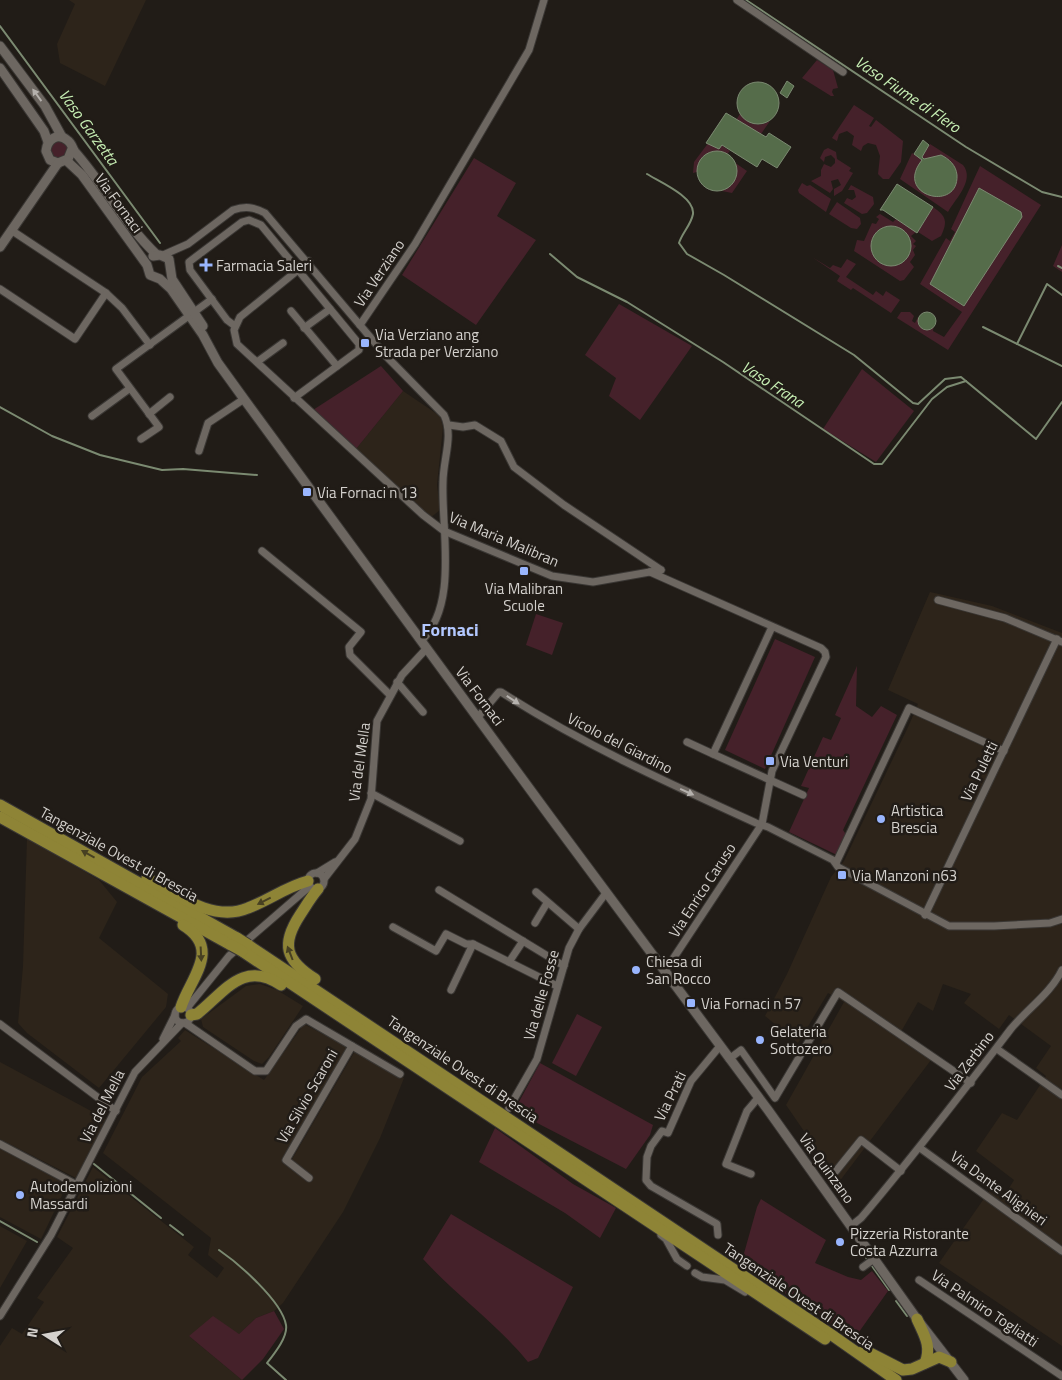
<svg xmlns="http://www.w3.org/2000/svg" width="1062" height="1380" font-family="'Titillium Web',sans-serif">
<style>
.built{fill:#2d241a}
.green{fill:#45212a}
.water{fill:#556c4a;stroke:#7b8a71}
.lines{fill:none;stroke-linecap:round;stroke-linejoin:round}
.stream{stroke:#7b8a71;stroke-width:2}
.minor-casing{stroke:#3a3734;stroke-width:9}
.tertiary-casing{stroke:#3a3734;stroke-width:11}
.primary-casing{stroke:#3a3734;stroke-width:13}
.minor{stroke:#6d6761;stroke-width:7}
.tertiary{stroke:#6d6761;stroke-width:9}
.primary{stroke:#8e8436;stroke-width:11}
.primary-bridge-casing{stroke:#3a3734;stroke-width:13;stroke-linecap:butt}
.primary-bridge{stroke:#8e8436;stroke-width:11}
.oneway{fill:#b5b1ad}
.oneway2{fill:#474022}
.poi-dot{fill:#99b5fd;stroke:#211c17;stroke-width:2}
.labels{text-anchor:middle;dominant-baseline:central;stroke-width:5;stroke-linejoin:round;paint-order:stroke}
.street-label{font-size:15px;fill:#d4d1cd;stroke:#211c17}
.poi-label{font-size:15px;fill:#d4d1cd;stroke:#211c17;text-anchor:start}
.water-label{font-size:16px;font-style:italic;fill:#c7efb4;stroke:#211c17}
.quarter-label{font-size:18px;font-weight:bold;fill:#b3c8ff;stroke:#211c17}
</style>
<rect width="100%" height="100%" fill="#211c17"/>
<g class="built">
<polygon points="69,0 146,0 105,86 60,63 57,44 75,4"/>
<polygon points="403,391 440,416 443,427 437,485 440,510 430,518 356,449"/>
<polygon points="930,592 992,606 1062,633 1062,1346 939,1263 990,1190 1003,1198 1014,1180 976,1151 1002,1113 1017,1120 1046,1076 1036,1068 1051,1046 1009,1015 999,1029 964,1003 971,994 943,984 933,1011 918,1002 898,1037 931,1060 839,1182 786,1105 844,1002 828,993 798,1043 765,1016 787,974 831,877 844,861 909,725 918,704 888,690"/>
<polygon points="27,838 99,880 117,902 99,938 168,994 166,1007 99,1088 27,1033 18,1023 23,966"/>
<polygon points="260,984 277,990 303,1006 269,1057 262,1064 254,1061 203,1027 201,1019 246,986"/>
<polygon points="304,1024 347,1047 282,1159 308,1180 291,1161 355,1051 404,1078 380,1138 343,1212 283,1303 274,1311 256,1318 239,1334 189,1336 242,1380 0,1380 0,1346 12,1328 22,1334 44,1302 37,1298 73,1248 57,1237 93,1167 194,1247 188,1255 217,1278 224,1268 208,1255 211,1238 103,1153 142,1077 181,1041 178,1038 185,1030 264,1080"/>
<polygon points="0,1062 106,1119 76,1178 0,1139"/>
<polygon points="0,1148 67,1185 41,1239 0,1217"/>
<polygon points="0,1226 27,1241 0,1288"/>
</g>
<g class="green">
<polygon points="817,60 833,70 838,88 833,89 832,92 834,96 831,96 802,78"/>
<polygon points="854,105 874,118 869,126 871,127 876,120 903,141 901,162 889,179 883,179 878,174 880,156 876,145 868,143 863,146 861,151 852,145 854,136 847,131 839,134 837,141 832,138"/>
<path d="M740,114c7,10 18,14 30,7l-9,13 -25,-14z"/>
<polygon points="56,141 65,142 69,148 64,158 55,159 49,152 50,147"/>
<polygon points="709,142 721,145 730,151 727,154 721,152 697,172 693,173 694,162"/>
<path d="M930,144l33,21c12,15 -7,33 -15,47l-48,-33 12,-26 9,6z"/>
<polygon points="828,148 836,152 837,159 851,168 849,171 853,173 842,191 834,196 834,189 841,185 838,179 831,181 833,189 830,193 811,181 821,176 821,170 824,164 831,167 835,163 835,159 831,155 825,157 824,162 820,158 824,150"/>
<polygon points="474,158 516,183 497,216 536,240 476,325 402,275"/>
<path d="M734,162l13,9 -15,22 -10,-2c13,-6 16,-16 12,-29z"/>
<polygon points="980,166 1041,205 948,350 897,318 901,312 910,312 914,316 912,321 915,323 918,317 919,325 923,329 932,328 934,325 933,331 944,337 962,312 920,284 946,238 950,241 955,232 951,229"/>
<polygon points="802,183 807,186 810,185 831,199 826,212 799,193 798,190"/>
<polygon points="851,185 873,197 874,204 867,213 862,214 844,203 847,198 852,200 856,197 854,190 848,190"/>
<polygon points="837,202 860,218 861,224 857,229 851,228 829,214"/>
<path d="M933,207c13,9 15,14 8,29l-9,5 -14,-9z"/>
<polygon points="880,214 893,222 896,219 916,232 911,236 916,241 913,244 916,246 913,250 915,255 910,262 914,267 904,280 900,281 854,251 857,240 864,241 872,223 876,224 879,219 876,217"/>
<polygon points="1062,245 1062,272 1053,266"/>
<polygon points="812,257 830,268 833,265 841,268 847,259 856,264 846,277 873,295 876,291 883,296 886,291 900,300 891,313 853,288 851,290 837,281 840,276"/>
<polygon points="619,304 692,346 640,420 609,396 616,378 585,355"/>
<polygon points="381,366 403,391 356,449 313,410"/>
<polygon points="862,369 914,411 876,462 823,429"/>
<polygon points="536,614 563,623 552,655 526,645"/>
<polygon points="775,639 815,657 765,769 725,750"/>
<polygon points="857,666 856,706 872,717 881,706 897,715 843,830 847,836 837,855 789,832 809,788 801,786 823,737 831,740 841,718 835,715"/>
<polygon points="577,1014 602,1027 576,1076 552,1063"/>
<polygon points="540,1063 653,1125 650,1135 626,1169 514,1111"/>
<polygon points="495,1128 573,1184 616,1208 600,1238 565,1213 479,1162"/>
<polygon points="761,1199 826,1240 815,1263 848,1277 861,1280 872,1271 888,1291 854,1339 741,1264 757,1207"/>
<path d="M451,1214l122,73 -35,71 -10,4c-31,-38 -72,-67 -105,-103z"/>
<polygon points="274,1311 284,1329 263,1359 242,1380 189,1336 213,1316 239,1334 256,1318"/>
</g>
<g class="water">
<polygon points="787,81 794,86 787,98 780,93"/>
<circle cx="758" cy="103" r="21"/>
<polygon points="726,113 766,137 769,133 791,147 777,168 762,159 757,167 722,145 719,149 706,143"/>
<path d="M923,140l6,5 -7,12 2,2 17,-4c8,4 15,10 16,20 2,38 -64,21 -35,-15l-8,-6z"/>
<circle cx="717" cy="171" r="20"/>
<polygon points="897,184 933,207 917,233 883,210 880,210"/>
<polygon points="979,188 1021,212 1022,217 964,306 930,284"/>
<circle cx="891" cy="246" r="20"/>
<circle cx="927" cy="321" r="9"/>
</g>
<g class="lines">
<g class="stream">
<polyline points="746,0 966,147 1042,192 1062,197"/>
<polyline points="0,26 160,243"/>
<path d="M647,174c13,8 48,23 46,40 -2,11 -11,19 -14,29l8,11 37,21 130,80 59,48 5,1 27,-25 16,-2 75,62 26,-37"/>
<polyline points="550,254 577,277 627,302 723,362 874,464 882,464 932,399 947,387 966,381"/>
<polyline points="1058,266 1062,268"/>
<polyline points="983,327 1062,366"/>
<polyline points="1017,344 1047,284 1062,295"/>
<polyline points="0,407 52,436 100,455 162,470 183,469 257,475"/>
<polyline points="94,1164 161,1218"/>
<polyline points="0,1221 37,1242"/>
<polyline points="170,1225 183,1235"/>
<polyline points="857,1246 867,1259"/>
<path d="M219,1250c19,13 63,51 67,75 2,12 -12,29 -19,38l19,17"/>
<polyline points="872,1266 889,1290"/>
<polyline points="896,1301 907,1316"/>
</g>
<g class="minor-casing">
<g id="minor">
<polyline points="737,0 843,72"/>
<polyline points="11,230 106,293"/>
<path d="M163,255l25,-11 45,-34c12,-4 21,-3 32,3l122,144 57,58c10,21 -1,44 -1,67 -2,47 16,123 -22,159"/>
<polyline points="309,261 240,317 234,330 237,344 423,515 444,531 552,576 593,582 661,570"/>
<polyline points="0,289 75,339 106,293 122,308 150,345"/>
<polyline points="291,311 337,366"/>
<polyline points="360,325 415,244 529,50 544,0"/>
<polyline points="235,326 227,320 190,270 189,262 242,222 249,220 261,225 359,344 359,350 294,398"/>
<polyline points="304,328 330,309"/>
<polyline points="257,362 283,343"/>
<polyline points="149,414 170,397"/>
<polyline points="92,416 129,389"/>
<polyline points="449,425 463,427 475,425 501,441 514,467 564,505 661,570"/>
<polyline points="141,439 159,427 116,369 212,299"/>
<polyline points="199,451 208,423 244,399"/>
<polyline points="262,551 361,632 349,647 350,655 390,695"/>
<polyline points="650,572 821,648 825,652 826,657 772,771 762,824 665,971"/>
<polyline points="938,600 1005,618 1062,642"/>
<polyline points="772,627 713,754 803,795"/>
<polyline points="397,682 423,712"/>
<path d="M478,717l21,-25h2c81,52 167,91 255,131l12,4 65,33 5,7 111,59h45l56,-3 12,-4"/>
<polyline points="687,742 713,754"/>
<polyline points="371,793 460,841"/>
<polyline points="836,863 909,708 1004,751"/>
<polyline points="317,873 335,862"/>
<circle cx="316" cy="881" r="8"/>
<polyline points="324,879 355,839 371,799 377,721 402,675 427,648"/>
<polyline points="439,890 564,966"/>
<polyline points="536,892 579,929"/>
<polyline points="925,915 1057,639"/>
<polyline points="535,923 547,903"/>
<polyline points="393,927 436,951 446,934 466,944 473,944 557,986"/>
<polyline points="509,962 523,941"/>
<polyline points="451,990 473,944"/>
<circle cx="183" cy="1015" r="8"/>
<polyline points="187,1008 229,956 310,886"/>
<polyline points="185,1023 255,1071 266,1071 296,1026 306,1019 400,1074"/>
<polyline points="0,1024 116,1111"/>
<polyline points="163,1039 175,1015"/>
<polyline points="997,1049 1062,1095"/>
<polyline points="729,1059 741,1050 775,1098 838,992 971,1083"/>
<polyline points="509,1108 537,1059 569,948 579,929 606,893"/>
<polyline points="0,1144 77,1185"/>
<polyline points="920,1148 1062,1251"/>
<polyline points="836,1171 861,1140 901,1171"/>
<polyline points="751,1174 726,1164 747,1111 758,1098"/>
<polyline points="309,1178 286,1160 352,1046"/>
<path d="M851,1226l10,-8c52,-61 100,-124 149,-188 16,-20 41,-37 52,-60"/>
<polyline points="661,1235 666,1239 677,1259 687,1266"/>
<polyline points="718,1235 717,1224 651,1186 646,1180 647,1157 651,1146 662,1131 668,1133 691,1081 720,1046"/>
<polyline points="863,1267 874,1259"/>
<polyline points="695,1273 702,1277 725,1280 745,1292"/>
<polyline points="919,1280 1062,1376"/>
<polyline points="0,1316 51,1235 135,1072 182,1023"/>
</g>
</g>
<g class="tertiary-casing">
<g id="tertiary">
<polyline points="0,46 45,106 62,137"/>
<polyline points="0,68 44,131 48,142"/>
<path d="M72,149l-4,10 -10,4 -8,-3 -4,-9c1,-11 11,-19 21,-11 5,3 5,8 8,12 29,33 50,73 82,103"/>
<polyline points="67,161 82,175 147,265 150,275 160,279 171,289 203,335 218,363 244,399 551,818 768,1110 917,1319 964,1380"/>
<polyline points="0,247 58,163"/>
<polyline points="153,256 160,255 169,259 172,279 203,326"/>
</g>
</g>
<g class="primary-casing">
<g id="primary">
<polyline points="0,805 237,938"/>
<polyline points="0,817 231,945"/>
<path d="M147,878c29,16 66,45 101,30 21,-8 38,-21 60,-27"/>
<polyline points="248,945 829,1333 896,1380"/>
<polyline points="242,951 825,1339"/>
<path d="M315,979c-30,-19 -34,-35 -15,-64 6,-9 11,-18 18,-26"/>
<path d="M181,1007c10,-30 41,-58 2,-82"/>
<path d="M191,1015l6,-1c27,-21 46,-55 84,-29"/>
<path d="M917,1319c7,16 15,27 8,44"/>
<polyline points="864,1350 903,1370 912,1369 939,1357 951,1362"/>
</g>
</g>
<use href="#minor" class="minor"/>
<use href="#tertiary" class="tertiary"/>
<use href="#primary" class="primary"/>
<g class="primary-bridge-casing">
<g id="primary-bridge">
<polyline points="237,938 248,945"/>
<polyline points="231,945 242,951"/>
</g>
</g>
<use href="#primary-bridge" class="primary-bridge"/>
</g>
<defs><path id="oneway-solid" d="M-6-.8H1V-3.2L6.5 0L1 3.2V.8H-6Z" transform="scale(1.25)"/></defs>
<g class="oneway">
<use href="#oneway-solid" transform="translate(37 95) rotate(-126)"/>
<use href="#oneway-solid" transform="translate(513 700) rotate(33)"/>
<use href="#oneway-solid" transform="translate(687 792) rotate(24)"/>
</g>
<g class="oneway2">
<use href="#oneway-solid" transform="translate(88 854) rotate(-151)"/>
<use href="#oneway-solid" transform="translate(264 901) rotate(153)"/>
<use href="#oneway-solid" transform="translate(290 953) rotate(-111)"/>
<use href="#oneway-solid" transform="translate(201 954) rotate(87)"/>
</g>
<g class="poi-dot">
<path d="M203.5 257.5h5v5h5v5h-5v5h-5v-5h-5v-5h5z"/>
<rect x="360" y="338" width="10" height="10" rx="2.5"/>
<rect x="302" y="487" width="10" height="10" rx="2.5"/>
<rect x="519" y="566" width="10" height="10" rx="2.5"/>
<rect x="765" y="756" width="10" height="10" rx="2.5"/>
<circle cx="881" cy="819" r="5"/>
<rect x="837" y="870" width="10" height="10" rx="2.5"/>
<circle cx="636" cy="970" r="5"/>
<rect x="686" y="998" width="10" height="10" rx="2.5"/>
<circle cx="760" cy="1040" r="5"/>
<circle cx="20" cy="1195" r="5"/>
<circle cx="840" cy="1242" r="5"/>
</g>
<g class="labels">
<g class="street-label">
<text transform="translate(119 203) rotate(54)">Via Fornaci</text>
<text transform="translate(379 273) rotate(-56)">Via Verziano</text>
<text transform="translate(504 539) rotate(23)">Via Maria Malibran</text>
<text transform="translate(480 696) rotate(53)">Via Fornaci</text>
<text transform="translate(620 743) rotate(27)">Vicolo del Giardino</text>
<text transform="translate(359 762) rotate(-82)">Via del Mella</text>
<text transform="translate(979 771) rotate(-64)">Via Puletti</text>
<text transform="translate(119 854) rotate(29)">Tangenziale Ovest di Brescia</text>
<text transform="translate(702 890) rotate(-57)">Via Enrico Caruso</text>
<text transform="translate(541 995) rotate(-74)">Via delle Fosse</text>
<text transform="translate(969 1061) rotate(-53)">Via Zerbino</text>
<text transform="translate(463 1069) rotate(34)">Tangenziale Ovest di Brescia</text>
<text transform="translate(307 1096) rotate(-60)">Via Silvio Scaroni</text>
<text transform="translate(670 1096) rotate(-64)">Via Prati</text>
<text transform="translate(102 1106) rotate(-63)">Via del Mella</text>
<text transform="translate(827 1168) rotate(54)">Via Quinzano</text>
<text transform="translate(999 1188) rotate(36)">Via Dante Alighieri</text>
<text transform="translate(799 1296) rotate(34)">Tangenziale Ovest di Brescia</text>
<text transform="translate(985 1308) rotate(34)">Via Palmiro Togliatti</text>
</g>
<g class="poi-label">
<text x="216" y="265">Farmacia Saleri</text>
<text x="375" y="334">Via Verziano ang<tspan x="375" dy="17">Strada per Verziano</tspan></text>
<text x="317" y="492">Via Fornaci n 13</text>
<text x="524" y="588" text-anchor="middle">Via Malibran<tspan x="524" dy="17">Scuole</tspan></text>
<text x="780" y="761">Via Venturi</text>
<text x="891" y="810">Artistica<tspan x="891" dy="17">Brescia</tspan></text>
<text x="852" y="875">Via Manzoni n63</text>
<text x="646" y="961">Chiesa di<tspan x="646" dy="17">San Rocco</tspan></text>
<text x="701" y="1003">Via Fornaci n 57</text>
<text x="770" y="1031">Gelateria<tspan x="770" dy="17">Sottozero</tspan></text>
<text x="30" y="1186">Autodemolizioni<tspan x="30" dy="17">Massardi</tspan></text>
<text x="850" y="1233">Pizzeria Ristorante<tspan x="850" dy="17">Costa Azzurra</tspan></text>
</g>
<g class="water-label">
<text transform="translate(908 94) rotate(34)">Vaso Fiume di Flero</text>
<text transform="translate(89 127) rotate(54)">Vaso Garzetta</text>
<text transform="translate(773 384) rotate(33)">Vaso Frana</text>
</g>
<g class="quarter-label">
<text x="450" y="629">Fornaci</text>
</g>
</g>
<g transform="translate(45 1335) rotate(281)" stroke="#211c17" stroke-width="4" paint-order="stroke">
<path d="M0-4L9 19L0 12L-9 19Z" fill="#d4d1cd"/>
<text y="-8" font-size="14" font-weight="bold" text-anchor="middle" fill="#d4d1cd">N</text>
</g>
</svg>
